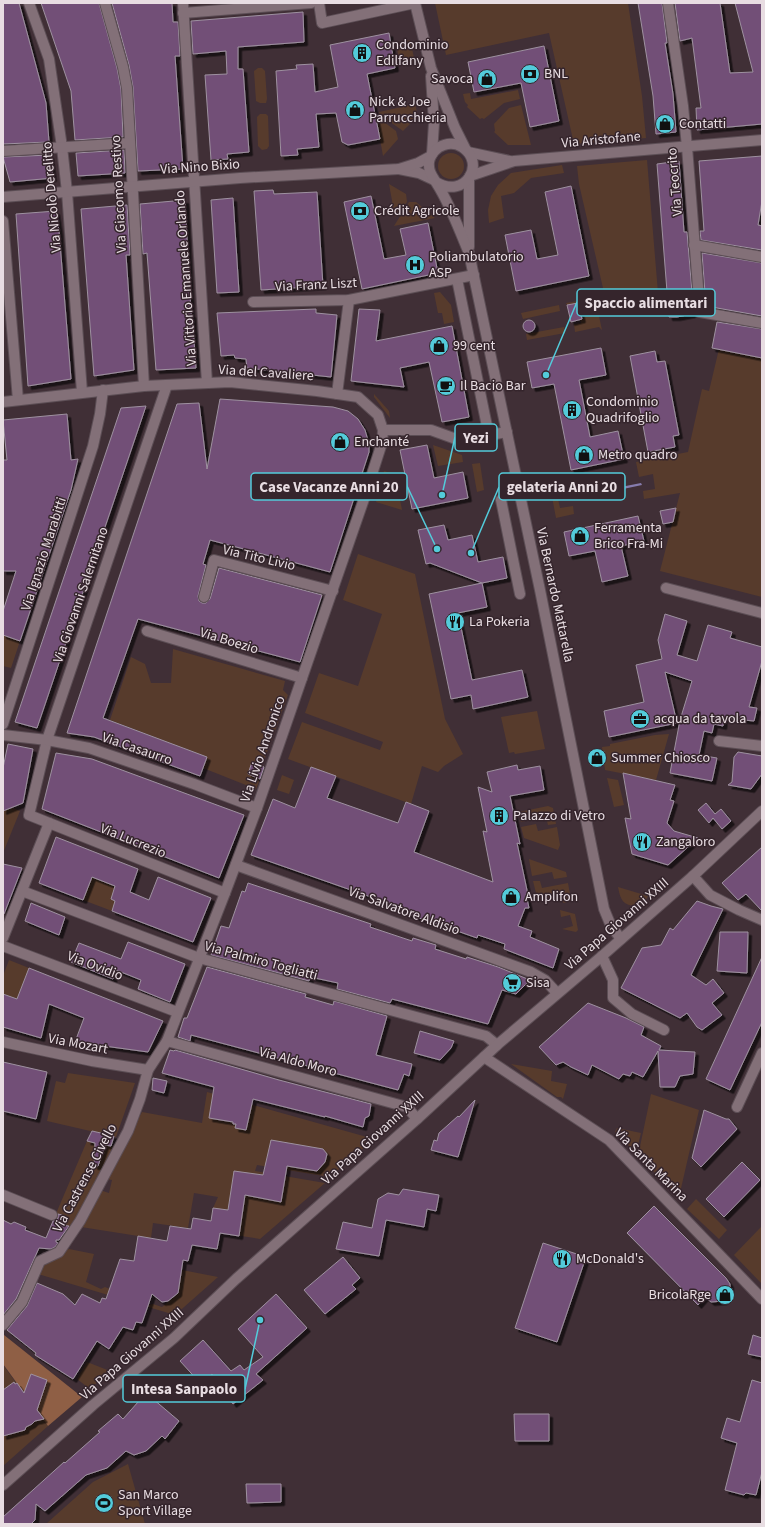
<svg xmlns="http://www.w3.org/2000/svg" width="765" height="1527" font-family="'Source Sans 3',sans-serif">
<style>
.green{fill:#573b2c}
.forest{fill:#8f5f45}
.water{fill:#867cad}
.building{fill:#725077;stroke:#9e91a0;filter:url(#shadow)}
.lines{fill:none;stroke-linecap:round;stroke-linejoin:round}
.pedestrian-casing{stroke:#5c4e55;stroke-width:12}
.minor-casing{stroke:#5c4e55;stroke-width:12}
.tertiary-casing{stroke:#5c4e55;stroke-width:12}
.pedestrian{stroke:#837078;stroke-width:10}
.minor{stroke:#837078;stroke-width:10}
.tertiary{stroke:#837078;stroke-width:10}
.labels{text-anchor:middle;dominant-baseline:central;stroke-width:3;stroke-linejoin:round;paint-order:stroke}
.poi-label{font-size:14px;fill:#e8dde2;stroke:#35252c;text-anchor:start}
.street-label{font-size:14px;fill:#e8dde2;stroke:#35252c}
.leader{fill:none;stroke:#53cbda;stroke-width:1.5}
.callout-dot{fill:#53cbda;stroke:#35252c;stroke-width:1.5}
.callout{fill:#35252c;stroke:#53cbda;stroke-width:1.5}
.callout-label{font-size:15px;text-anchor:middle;font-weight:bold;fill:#e8dde2}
</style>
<defs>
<filter id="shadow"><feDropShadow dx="3.5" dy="3.5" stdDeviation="0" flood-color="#0009"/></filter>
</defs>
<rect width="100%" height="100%" fill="#402f36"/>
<g class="green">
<polygon points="435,3 628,3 642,96 646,138 574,144 549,33 446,55"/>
<polygon points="410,40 415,62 400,65 396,43"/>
<polygon points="258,68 262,68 265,71 267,99 266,103 260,103 256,101 254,71"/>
<polygon points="518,90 520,99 504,103 484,119 482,118 480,119 467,107 468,105 465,102 463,94 470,93 471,99"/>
<polygon points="415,104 418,116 403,131 379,114 379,112"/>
<polygon points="521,105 531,145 508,145 494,132 495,131 494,124 509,108"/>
<polygon points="260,114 266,114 268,116 269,146 267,149 262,150 258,146 257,117"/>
<polygon points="376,116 396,131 398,139 383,156"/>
<circle cx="451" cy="166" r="13"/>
<polygon points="647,160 660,317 609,314 579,184 577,166"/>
<polygon points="562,165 564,173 531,178 514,193 501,196 504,218 489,223 488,210 491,196 498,185 511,173"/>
<polygon points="389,184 406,194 407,202 395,217"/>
<polygon points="409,202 416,202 435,218 394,226"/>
<polygon points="440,292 451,305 454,322 444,324 442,313 438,313 434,293"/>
<polygon points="595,298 602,330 599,327 575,332 574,324 581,323 580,319 584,319 582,311 580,311 578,303 567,305 566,303"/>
<polygon points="559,305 560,311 523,319 521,313"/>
<polygon points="564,327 565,333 527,340 526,334"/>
<polygon points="719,349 762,357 762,597 660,571 680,493 644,499 643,491 655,489 653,474 639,477 636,462 688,452 702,389 709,391"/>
<polygon points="374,394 389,411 390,418 374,397"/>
<polygon points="433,445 462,455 463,462 438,466"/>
<polygon points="480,463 484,490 477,492 472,464"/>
<polygon points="384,471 395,474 402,510 376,502"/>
<polygon points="569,482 570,491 557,494 560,508 573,506 574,514 556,518 550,486"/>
<polygon points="358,554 415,574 445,719 463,754 444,766 438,772 422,766 411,804 288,759 302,722 380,750 383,742 305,713 319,673 358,686 382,614 343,600"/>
<polygon points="3,635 20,641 11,668 3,666"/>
<polygon points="173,649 285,681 283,690 288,695 262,766 252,763 248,774 260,779 256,789 203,768 207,757 110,720 131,657 145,664 151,683 171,683"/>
<polygon points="537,711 545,749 515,754 514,752 509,753 501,717"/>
<polygon points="669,734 656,780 605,770 602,747 610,746 610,744 655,735"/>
<polygon points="282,775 294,780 289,794 277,790"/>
<polygon points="607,778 618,780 624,805 614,807"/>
<polygon points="548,806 553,808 556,824 548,825 546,817 521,822 519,812"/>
<polygon points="11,807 20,811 3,853 3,811"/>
<polygon points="536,824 538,831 557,827 560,845 558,850 524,838 521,827"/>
<polygon points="529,859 566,872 567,877 554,879 552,872 532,876"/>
<polygon points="92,877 116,887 111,899 115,901 112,911 83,900"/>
<polygon points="533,881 540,881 542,888 568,883 571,900 565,903 536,893"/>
<path d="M618,887l30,9 -3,6 -5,5c-16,-2 -19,-4 -22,-20z"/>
<polygon points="560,910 575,914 578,930 576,932 562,929 573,926 570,915 561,917"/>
<polygon points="9,960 29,968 17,999 3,994 3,976"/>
<polygon points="511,1064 552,1071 551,1081 567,1084 563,1099 561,1097 557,1097"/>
<polygon points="68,1073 135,1083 116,1137 47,1121 56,1081 65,1083"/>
<polygon points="207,1092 374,1139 330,1177 257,1165 255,1171 325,1183 260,1239 209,1231 213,1208 218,1197 194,1193 188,1228 153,1223 151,1238 81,1227 100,1190 109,1193 112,1180 105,1179 124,1147 142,1112 202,1123"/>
<polygon points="651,1094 699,1110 679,1197 638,1156"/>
<polygon points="617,1128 641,1133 636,1153 615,1132"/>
<polygon points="87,1141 114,1147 87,1202 70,1227 52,1223"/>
<polygon points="696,1199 727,1230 719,1239 687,1209"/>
<polygon points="762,1226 762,1284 734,1255"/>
<polygon points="69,1249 94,1254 86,1282 101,1289 105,1287 149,1305 153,1304 162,1307 178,1294 176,1292 182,1270 218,1277 175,1315 38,1274 46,1261"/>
<polygon points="87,1362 110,1371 90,1389 77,1379"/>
<polygon points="3,1365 48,1426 3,1466"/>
<polygon points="128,1464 145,1524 46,1524 93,1482"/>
</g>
<polygon class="forest" points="4,1335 82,1397 48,1426 3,1364"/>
<polygon class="water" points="641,483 642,485 571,500 570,497"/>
<g class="building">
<polygon points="3,3 19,3 46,103 49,142 3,144"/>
<polygon points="41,3 99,3 117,68 121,89 123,137 75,140 71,91"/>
<polygon points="112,3 172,3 173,22 178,22 180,56 175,56 183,169 138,171 133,87 129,65"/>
<polygon points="638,3 662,3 667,43 665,43 673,94 676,132 656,134 653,96"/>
<polygon points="675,3 720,3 730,73 753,72 735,3 762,3 762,124 697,130 696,108 701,108 692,38 680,41"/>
<polygon points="303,12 304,42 238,47 238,69 243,69 249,152 227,154 228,159 211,160 205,75 227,74 226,51 193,54 191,21"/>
<polygon points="389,33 395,68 367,74 380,139 348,145 342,142 336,113 316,114 319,147 297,149 298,155 281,156 276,71 297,69 296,65 313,64 315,92 338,87 330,45"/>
<polygon points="544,46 559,121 530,127 521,83 474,92 468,62"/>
<polygon points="124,150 125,173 78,176 76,153"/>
<polygon points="50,155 53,178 10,182 3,157"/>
<polygon points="762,156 762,201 758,225 762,226 762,250 701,240 700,231 704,231 699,161"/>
<polygon points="679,161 684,232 687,232 693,304 691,304 692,314 677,317 669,317 657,164"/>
<polygon points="571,186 589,276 516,291 505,235 531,230 537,259 558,255 545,192"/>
<polygon points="273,190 274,194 317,192 323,286 261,290 254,191"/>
<polygon points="371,196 384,259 406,255 400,229 428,223 438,273 362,289 344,202"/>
<polygon points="233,198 239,292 217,293 211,200"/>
<polygon points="185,200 191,314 192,314 196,368 156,370 147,253 143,254 140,204"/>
<polygon points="127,205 130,255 126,255 134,370 94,376 81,209"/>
<polygon points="56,211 59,231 71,379 28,386 16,214"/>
<polygon points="702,253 762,263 762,316 706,306"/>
<polygon points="578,303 582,319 571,322 567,305"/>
<polygon points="316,309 316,313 337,315 331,377 247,368 246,359 235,358 234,355 221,356 217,313"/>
<polygon points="359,309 380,310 376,341 452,326 469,417 442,422 429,362 400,368 404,387 351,381"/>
<circle cx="529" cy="326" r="6"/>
<polygon points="717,322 762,329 762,358 712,348"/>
<polygon points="601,348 606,375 579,380 590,437 618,431 624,459 571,470 554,384 532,388 527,362"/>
<polygon points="655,351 657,362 665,361 679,435 673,436 675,447 648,452 630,356"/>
<polygon points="220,399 333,407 348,411 358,419 365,430 369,444 369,452 330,572 210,540 203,564 206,565 198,596 199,601 202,603 206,603 210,599 219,568 322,595 300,662 138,619 103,718 207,757 200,776 94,737 67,733 177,404 199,403 207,469"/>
<polygon points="146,406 37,728 15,722 121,408"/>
<polygon points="67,414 71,460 78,459 71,490 20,641 3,635 3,611 16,571 3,571 3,460 7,460 3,420"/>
<polygon points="427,445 434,478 463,472 468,498 412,509 400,450"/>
<polygon points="676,508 673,522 663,524 660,511"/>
<polygon points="638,516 644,541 621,546 628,576 602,582 595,551 569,556 564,532"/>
<polygon points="444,525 448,540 472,535 478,562 503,557 507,578 482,583 430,563 426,564 418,530"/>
<polygon points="482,583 487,607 458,613 472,680 522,670 528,697 473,709 471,695 451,699 429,594"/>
<polygon points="665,614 687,621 677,655 697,661 708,625 732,632 730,638 762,647 762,661 749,707 757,708 754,721 724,718 723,726 714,724 712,733 704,731 699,755 717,758 712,781 670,773 680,720 692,681 665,672 677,723 609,737 604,711 644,702 636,665 662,659 658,640"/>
<polygon points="8,744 33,749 23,803 3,811 3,768"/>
<polygon points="738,752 762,756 762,774 751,789 728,785 732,782 734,757"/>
<polygon points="56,753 92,759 244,815 219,878 42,809"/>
<polygon points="252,762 264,767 260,779 248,774"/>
<polygon points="517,765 518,770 540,766 544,790 510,796 520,844 517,843 528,895 526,894 529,908 525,908 518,926 532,931 530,937 559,949 553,968 504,949 505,944 478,935 477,938 443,926 407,914 408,910 251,855 273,799 295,808 311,767 336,776 327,798 398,823 406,802 429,811 414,852 493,882 483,831 487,832 478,787 492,792 487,772"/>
<polygon points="623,773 675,785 670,800 674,801 667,823 674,831 698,838 668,865 632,854 625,818 631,819"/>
<polygon points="706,803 715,814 721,809 731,821 722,829 713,818 709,823 698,810"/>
<polygon points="56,837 138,869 130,892 149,900 158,877 211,898 193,942 112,911 115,901 111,899 115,886 92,877 83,900 39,883"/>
<polygon points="762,847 762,911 746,894 738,900 722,883"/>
<polygon points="3,864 22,868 4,914 3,914"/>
<polygon points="248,883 371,924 370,927 412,941 413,938 436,945 435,949 466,959 467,957 498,967 530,980 516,994 502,990 488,1024 392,999 390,1003 337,989 338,983 310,977 309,981 211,955 221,926 229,928 242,891 245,892"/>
<polygon points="697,901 711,906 723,909 691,975 706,985 713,979 724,993 712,1003 722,1015 702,1030 697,1027 687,1013 680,1018 621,988 642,948 661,945 670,928 673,930"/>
<polygon points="31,903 65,917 59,935 25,921"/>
<polygon points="720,932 748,932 747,973 717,971"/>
<polygon points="128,942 185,964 170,1002 138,989 141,980 116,970 113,979 71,962 79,943 121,959"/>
<polygon points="762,957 762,1022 730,1090 706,1079"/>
<polygon points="207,967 306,994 305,997 333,1005 334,1001 387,1016 376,1055 412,1064 409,1076 404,1074 398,1090 191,1035 190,1041 178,1037 184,1018 187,1018"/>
<polygon points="29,968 163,1021 148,1052 75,1042 84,1018 49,1004 41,1038 3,1027 3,994 17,999"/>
<polygon points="588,1003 626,1018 644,1027 641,1035 661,1046 659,1050 695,1052 693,1074 680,1076 675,1087 660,1087 658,1051 643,1077 632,1072 630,1076 623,1074 619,1079 592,1065 588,1075 571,1067 563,1062 556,1065 539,1047"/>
<polygon points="420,1031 454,1041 451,1048 440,1060 414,1053"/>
<polygon points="170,1050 174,1051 175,1050 279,1080 371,1104 369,1116 365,1118 363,1127 325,1116 325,1117 253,1099 246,1130 235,1128 236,1124 233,1124 233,1122 209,1118 214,1087 162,1073"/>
<polygon points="3,1062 47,1072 36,1119 3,1111"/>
<polygon points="153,1078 167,1081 164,1093 152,1090"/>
<polygon points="475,1100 458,1157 431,1150 434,1140 437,1141 439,1133 458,1116 459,1117"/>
<polygon points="704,1110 726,1119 729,1119 737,1129 701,1167 692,1158"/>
<polygon points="92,1131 114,1136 111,1146 105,1145 98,1166 94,1166 95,1143 87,1141"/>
<polygon points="271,1140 323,1149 327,1154 325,1162 317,1171 287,1166 281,1202 245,1195 239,1236 220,1233 217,1249 192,1245 188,1261 183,1260 178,1293 168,1301 162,1302 152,1294 142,1323 136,1322 133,1330 123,1327 109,1349 97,1341 73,1379 35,1355 36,1353 7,1330 27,1306 37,1283 63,1294 75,1305 82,1294 100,1303 102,1298 106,1299 120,1259 134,1261 138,1236 167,1241 170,1226 191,1229 193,1218 211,1221 213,1208 228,1210 234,1171 263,1175"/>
<polygon points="742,1162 760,1180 724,1217 706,1199"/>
<polygon points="403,1189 439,1195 436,1211 427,1209 424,1227 386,1220 379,1256 336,1249 343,1222 372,1228 378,1199 388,1193 399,1195"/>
<polygon points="654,1206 726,1278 730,1284 730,1291 728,1297 724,1301 711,1302 705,1297 698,1305 627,1233"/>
<polygon points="58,1214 62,1215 60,1225 69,1226 59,1240 56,1240 56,1242 58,1243 55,1247 51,1249 39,1248 16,1299 3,1315 3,1220 11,1224 14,1222 26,1227 25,1230 46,1238 53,1221 58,1218"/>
<polygon points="543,1243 586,1257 557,1342 515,1328"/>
<polygon points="343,1257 360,1278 352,1285 356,1289 325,1314 304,1290"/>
<polygon points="276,1294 307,1328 256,1374 263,1380 233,1404 212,1374 201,1384 180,1361 203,1340 231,1371 240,1365 244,1370 263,1357 238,1329"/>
<polygon points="753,1335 762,1338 762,1357 748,1354"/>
<polygon points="31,1374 47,1380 37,1410 44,1419 35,1421 32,1424 26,1427 25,1430 3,1436 3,1390 14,1382 15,1384 17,1383 24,1393"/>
<polygon points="752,1380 762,1383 762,1472 756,1495 746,1493 744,1495 725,1490 737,1443 721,1438 727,1418 740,1422"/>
<polygon points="146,1393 179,1421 165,1439 162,1436 146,1451 134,1455 126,1451 107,1468 86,1475 45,1511 36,1504 35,1520 31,1524 3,1524 3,1517 64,1462 65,1463 100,1432 98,1431 118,1414 123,1419"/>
<polygon points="514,1414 549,1414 549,1441 515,1441"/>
<polygon points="246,1484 281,1484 281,1502 247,1503"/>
</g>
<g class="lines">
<g class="pedestrian-casing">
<g id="pedestrian">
<polyline points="457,279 489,436"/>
<polyline points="501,500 520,594"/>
</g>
</g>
<g class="minor-casing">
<g id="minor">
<polyline points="29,3 49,59 62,147 67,192 82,392"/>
<polyline points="105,3 123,67 127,88 144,386"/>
<polyline points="183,3 207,383"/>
<polyline points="319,3 322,23 415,3"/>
<polyline points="668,3 683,106 687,147 700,312 762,323"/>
<polyline points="183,13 311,3"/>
<polyline points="3,151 130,143"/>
<polyline points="468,152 510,161"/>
<polyline points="399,169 419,173 434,180"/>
<polyline points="470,176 514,161 762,140"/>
<polyline points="3,197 240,178 399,169 418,163 431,156"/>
<polyline points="3,221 18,400"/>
<polyline points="694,245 762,257"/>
<polyline points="253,302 349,300 474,275"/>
<polyline points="167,385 47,740 29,815 225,893"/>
<polyline points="337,394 349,300"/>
<polyline points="3,402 144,386 230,382 317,391 358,397 378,415 383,430 431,430 456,439 466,439 507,432"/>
<polyline points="666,588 762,613"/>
<polyline points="204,597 214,560 333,591"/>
<polyline points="147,631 302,678"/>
<polyline points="3,724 93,446 100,414 103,390"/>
<polyline points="3,735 47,740 89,748 194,784 257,808"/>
<polyline points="719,741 762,746"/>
<polyline points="236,865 531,972 545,980 557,993"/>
<polyline points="693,876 710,895 739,910 762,920"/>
<polyline points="22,891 199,958 486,1036 497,1045"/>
<polyline points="3,938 49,823"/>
<polyline points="3,946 177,1012"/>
<polyline points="602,956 613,980 613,998 632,1014 664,1030"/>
<polyline points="167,1041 407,1107 417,1119"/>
<polyline points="3,1042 92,1061 148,1070"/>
<polyline points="484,1057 609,1140 762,1299"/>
<polyline points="737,1107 762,1053"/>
<polyline points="3,1195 52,1215"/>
<polyline points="3,1325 22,1302 40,1261 59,1252 80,1221 128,1131 140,1099 148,1070 167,1041 225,893 257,808 364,499 382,443 383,430"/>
</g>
</g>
<g class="tertiary-casing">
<g id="tertiary">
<polyline points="415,3 431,68 455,128 466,150"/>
<polyline points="431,76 434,123 432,154"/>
<polyline points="469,178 469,247"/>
<path d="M436,182c29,18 51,-19 26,-35 -5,-3 -12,-4 -18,-2 -7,2 -14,9 -15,17 -1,10 4,15 8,22 14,22 22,46 32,69l71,337 64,319 7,17 10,13"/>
<polyline points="3,1485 93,1405 174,1338 236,1279 417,1119 497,1045 602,956 693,876 762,811"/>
</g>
</g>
<use href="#pedestrian" class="pedestrian"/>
<use href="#minor" class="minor"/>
<use href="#tertiary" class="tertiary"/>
</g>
<defs>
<g id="building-disc" transform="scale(1)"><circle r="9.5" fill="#53cbda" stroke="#35252c"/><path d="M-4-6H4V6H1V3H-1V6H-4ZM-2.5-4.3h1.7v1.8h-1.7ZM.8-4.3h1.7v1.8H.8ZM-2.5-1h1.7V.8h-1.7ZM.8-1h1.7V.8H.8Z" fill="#111"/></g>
<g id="bank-disc" transform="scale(1)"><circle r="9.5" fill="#53cbda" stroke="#35252c"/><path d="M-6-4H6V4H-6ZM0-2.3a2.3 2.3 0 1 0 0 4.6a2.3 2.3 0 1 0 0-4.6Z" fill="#111"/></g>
<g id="shop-disc" transform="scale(1)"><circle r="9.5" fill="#53cbda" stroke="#35252c"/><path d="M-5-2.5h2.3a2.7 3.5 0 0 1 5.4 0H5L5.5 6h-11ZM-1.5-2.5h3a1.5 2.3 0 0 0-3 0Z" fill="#111"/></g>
<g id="hospital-disc" transform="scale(1)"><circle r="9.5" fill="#53cbda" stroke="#35252c"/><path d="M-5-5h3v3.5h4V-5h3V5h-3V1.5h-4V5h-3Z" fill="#111"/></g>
<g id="cafe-disc" transform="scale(1)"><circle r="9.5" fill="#53cbda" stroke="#35252c"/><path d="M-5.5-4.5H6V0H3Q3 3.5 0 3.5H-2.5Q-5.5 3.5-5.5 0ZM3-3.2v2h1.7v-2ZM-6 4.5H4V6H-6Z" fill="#111"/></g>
<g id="restaurant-disc" transform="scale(1)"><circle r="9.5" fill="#53cbda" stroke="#35252c"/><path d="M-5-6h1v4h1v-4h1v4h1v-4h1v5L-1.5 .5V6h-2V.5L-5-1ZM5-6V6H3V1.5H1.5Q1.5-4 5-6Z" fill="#111"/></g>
<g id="office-disc" transform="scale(1)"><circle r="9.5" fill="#53cbda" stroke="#35252c"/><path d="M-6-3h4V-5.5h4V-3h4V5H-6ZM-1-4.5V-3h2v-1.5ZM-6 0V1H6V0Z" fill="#111"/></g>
<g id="supermarket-disc" transform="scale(1)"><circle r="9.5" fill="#53cbda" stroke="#35252c"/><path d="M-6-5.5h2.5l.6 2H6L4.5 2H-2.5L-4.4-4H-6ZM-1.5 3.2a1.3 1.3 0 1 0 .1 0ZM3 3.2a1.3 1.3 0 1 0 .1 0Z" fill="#111"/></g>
<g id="stadium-disc" transform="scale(1)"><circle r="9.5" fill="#53cbda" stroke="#35252c"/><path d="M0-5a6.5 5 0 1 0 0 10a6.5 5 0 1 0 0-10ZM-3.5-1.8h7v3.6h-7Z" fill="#111"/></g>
</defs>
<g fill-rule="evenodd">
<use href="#building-disc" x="362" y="53"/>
<use href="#bank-disc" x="530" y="74"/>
<use href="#shop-disc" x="487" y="79"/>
<use href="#shop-disc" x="355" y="110"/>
<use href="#shop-disc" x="665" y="124"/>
<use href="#bank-disc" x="360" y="211"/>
<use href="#hospital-disc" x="415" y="265"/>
<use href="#shop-disc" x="439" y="346"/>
<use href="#cafe-disc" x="446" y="386"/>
<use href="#building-disc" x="572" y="410"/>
<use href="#shop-disc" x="340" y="442"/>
<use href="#shop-disc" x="584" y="455"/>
<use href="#shop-disc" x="580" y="536"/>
<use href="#restaurant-disc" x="455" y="622"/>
<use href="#office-disc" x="640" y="719"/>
<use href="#shop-disc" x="597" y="758"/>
<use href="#building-disc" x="499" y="816"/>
<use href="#restaurant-disc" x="642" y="842"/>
<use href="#shop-disc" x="511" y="897"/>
<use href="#supermarket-disc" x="512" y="983"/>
<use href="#restaurant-disc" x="562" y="1259"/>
<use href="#shop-disc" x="725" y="1295"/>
<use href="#stadium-disc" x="104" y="1503"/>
</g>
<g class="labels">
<g class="poi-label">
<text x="376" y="45">Condominio<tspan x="376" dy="16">Edilfany</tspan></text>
<text x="544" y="74">BNL</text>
<text x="473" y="79" text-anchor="end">Savoca</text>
<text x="369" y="102">Nick &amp; Joe<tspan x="369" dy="16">Parrucchieria</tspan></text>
<text x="679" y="124">Contatti</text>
<text x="374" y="211">Crédit Agricole</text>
<text x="429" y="257">Poliambulatorio<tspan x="429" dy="16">ASP</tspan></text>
<text x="453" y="346">99 cent</text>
<text x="460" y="386">Il Bacio Bar</text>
<text x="586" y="402">Condominio<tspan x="586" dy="16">Quadrifoglio</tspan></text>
<text x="354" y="442">Enchanté</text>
<text x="598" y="455">Metro quadro</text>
<text x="594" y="528">Ferramenta<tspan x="594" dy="16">Brico Fra-Mi</tspan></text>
<text x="469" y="622">La Pokeria</text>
<text x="654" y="719">acqua da tavola</text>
<text x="611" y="758">Summer Chiosco</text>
<text x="513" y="816">Palazzo di Vetro</text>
<text x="656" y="842">Zangaloro</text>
<text x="525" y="897">Amplifon</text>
<text x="526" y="983">Sisa</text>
<text x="576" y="1259">McDonald's</text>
<text x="711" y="1295" text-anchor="end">BricolaRge</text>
<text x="118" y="1495">San Marco<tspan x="118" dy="16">Sport Village</tspan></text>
</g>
<g class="street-label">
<text transform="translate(601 140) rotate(-5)">Via Aristofane</text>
<text transform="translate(200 167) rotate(-4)">Via Nino Bixio</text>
<text transform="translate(675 182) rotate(-95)">Via Teocrito</text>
<text transform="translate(119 194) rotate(-93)">Via Giacomo Restivo</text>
<text transform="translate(52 197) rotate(-95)">Via Nicolò Derelitto</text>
<text transform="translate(186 278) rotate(-94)">Via Vittorio Emanuele Orlando</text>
<text transform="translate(316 285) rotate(-3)">Via Franz Liszt</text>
<text transform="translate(266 373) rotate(4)">Via del Cavaliere</text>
<text transform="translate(44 554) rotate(-72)">Via Ignazio Marabitti</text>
<text transform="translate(259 558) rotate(13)">Via Tito Livio</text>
<text transform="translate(81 595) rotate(-71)">Via Giovanni Salernitano</text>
<text transform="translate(555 595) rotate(78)">Via Bernardo Mattarella</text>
<text transform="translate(229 641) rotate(17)">Via Boezio</text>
<text transform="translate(137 749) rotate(19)">Via Casaurro</text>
<text transform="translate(263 749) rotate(-71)">Via Livio Andronico</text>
<text transform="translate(133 841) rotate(22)">Via Lucrezio</text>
<text transform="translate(404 911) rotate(20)">Via Salvatore Aldisio</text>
<text transform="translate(617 924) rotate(-41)">Via Papa Giovanni XXIII</text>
<text transform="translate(261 961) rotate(15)">Via Palmiro Togliatti</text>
<text transform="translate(95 966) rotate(21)">Via Ovidio</text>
<text transform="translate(78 1044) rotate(11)">Via Mozart</text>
<text transform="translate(298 1062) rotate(15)">Via Aldo Moro</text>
<text transform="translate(373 1138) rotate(-42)">Via Papa Giovanni XXIII</text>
<text transform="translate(651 1165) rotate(45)">Via Santa Marina</text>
<text transform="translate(85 1178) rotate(-62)">Via Castrense Civello</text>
<text transform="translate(132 1354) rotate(-41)">Via Papa Giovanni XXIII</text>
</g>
</g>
<path class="leader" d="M546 375L577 302M442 495L455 437M437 549L407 486M471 553L499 487M260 1320L245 1389"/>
<g class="callout-dot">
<circle cx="546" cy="375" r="4"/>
<circle cx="442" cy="495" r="4"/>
<circle cx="437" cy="549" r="4"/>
<circle cx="471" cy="553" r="4"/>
<circle cx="260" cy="1320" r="4"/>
</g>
<g class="callout">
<rect x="577" y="289" width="138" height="27" rx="4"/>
<rect x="455" y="424" width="42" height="27" rx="4"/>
<rect x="251" y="473" width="156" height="27" rx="4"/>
<rect x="499" y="473" width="126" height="27" rx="4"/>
<rect x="123" y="1375" width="122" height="27" rx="4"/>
</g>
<g class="callout-label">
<text x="646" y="308">Spaccio alimentari</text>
<text x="476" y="443">Yezi</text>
<text x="329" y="492">Case Vacanze Anni 20</text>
<text x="562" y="492">gelateria Anni 20</text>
<text x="184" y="1394">Intesa Sanpaolo</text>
</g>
<rect width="765" height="1527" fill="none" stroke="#e8dde2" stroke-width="8"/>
</svg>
